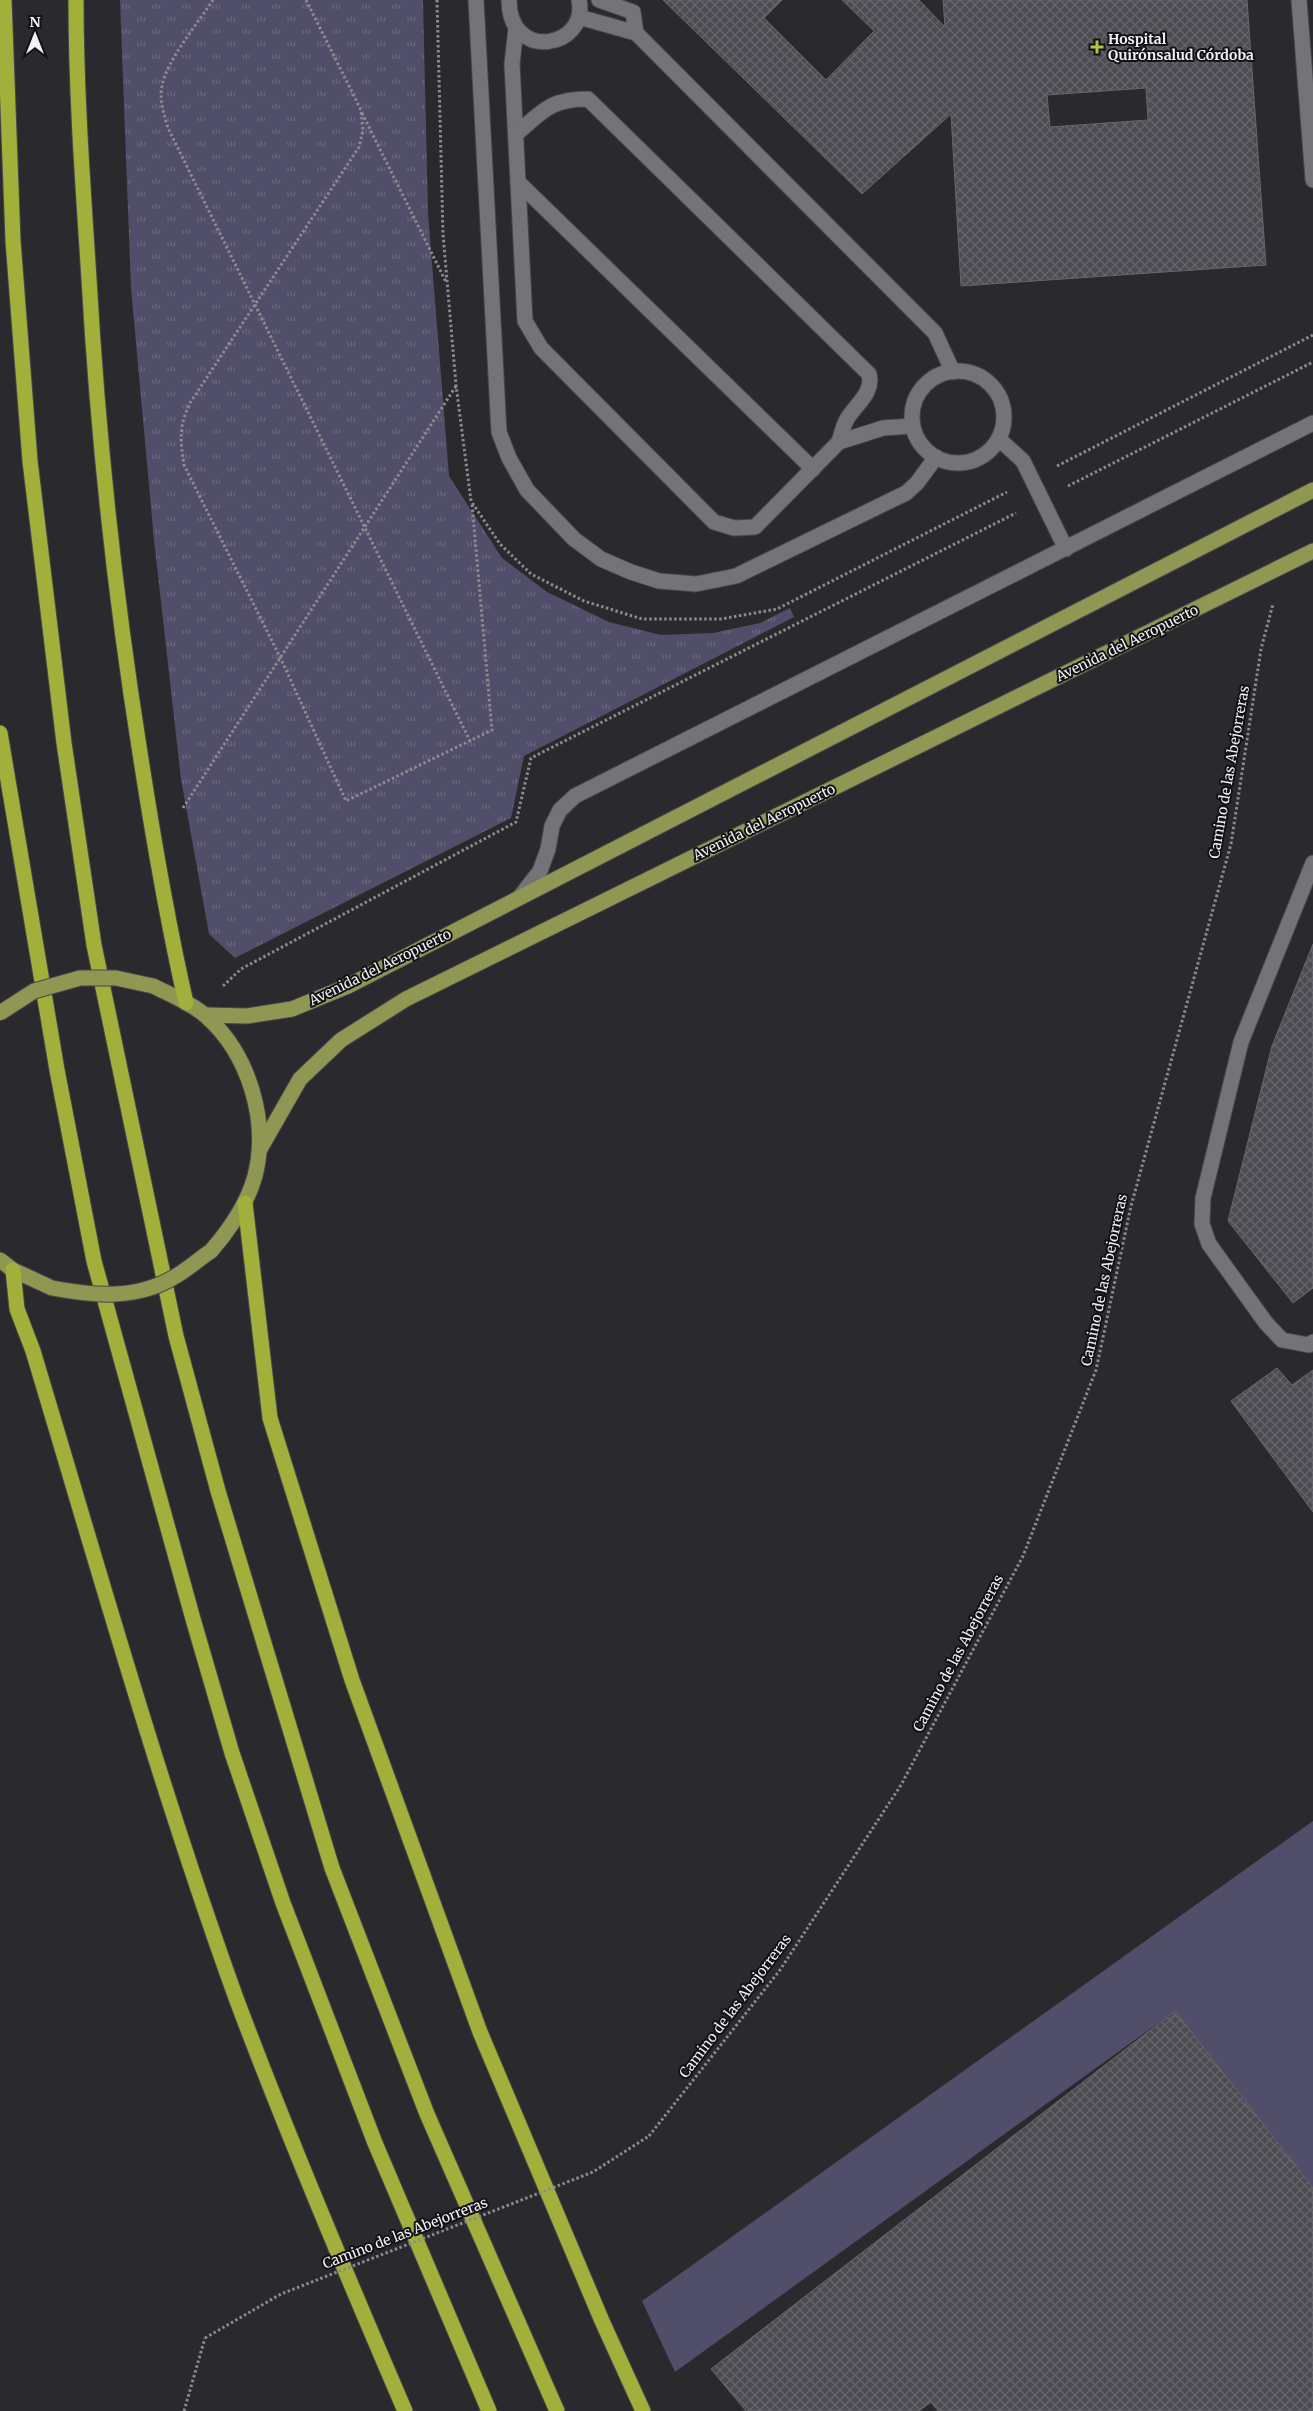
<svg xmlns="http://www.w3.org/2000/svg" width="1313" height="2411" font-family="Merriweather,serif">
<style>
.park{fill:url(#park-tufts)}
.garden{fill:#514e69}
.building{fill:url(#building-cross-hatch);stroke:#66666c;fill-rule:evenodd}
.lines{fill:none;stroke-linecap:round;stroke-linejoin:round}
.lane-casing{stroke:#48474c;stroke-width:17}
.street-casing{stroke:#48474c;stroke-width:17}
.primary-casing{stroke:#48474c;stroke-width:17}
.highway-casing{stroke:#48474c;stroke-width:17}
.path{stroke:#8b8b8f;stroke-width:3;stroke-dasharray:2.5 2.5;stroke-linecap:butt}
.lane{stroke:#737378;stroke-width:15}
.street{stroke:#737378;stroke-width:15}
.primary{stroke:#8f9753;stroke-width:15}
.highway{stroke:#a2af3b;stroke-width:15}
.primary-bridge-casing{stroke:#48474c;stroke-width:17;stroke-linecap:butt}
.path-bridge{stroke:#8b8b8f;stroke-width:3;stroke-dasharray:2.5 2.5;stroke-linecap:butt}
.primary-bridge{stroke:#8f9753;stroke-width:15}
.poi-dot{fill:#b4c24a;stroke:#121214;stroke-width:2}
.labels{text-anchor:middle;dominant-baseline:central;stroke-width:4;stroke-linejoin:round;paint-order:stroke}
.poi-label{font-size:14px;font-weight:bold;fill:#f2f2f6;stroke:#121214;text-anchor:start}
.street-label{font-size:14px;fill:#f2f2f6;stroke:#121214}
</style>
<defs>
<pattern id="park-tufts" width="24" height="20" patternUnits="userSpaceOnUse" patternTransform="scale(1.25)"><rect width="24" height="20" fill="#514e69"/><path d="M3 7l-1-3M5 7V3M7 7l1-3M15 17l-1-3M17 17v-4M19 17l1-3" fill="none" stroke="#6a687f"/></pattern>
<pattern id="building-cross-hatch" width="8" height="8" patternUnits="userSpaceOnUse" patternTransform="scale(1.25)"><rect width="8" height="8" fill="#4d4c52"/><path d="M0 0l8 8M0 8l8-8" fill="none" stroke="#67666c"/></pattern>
</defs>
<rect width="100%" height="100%" fill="#29292e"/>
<polygon class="park" points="120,0 423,0 428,213 449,476 502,558 547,592 609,622 661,635 713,633 760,623 790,608 794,617 524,756 511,818 235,958 209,934 181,779 154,540 131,288"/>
<polygon class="garden" points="1313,1821 1313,2188 1175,2011 675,2372 642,2301"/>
<g class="building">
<path d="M663,0h119l-18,18 62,62 48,-49 -32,-31h77l26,27 -2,-27h304l19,265 -305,21 -10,-172 -89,80zM1146,88l2,32 -98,7 -3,-32z"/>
<polygon points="1313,944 1313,1288 1293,1303 1228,1221 1272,1046"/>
<polygon points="1277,1368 1292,1385 1313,1370 1313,1512 1231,1401"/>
<polygon points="1175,2011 1313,2188 1313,2411 938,2411 931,2402 919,2411 746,2411 711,2369"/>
</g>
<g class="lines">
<g class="lane-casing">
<g id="lane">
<polyline points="476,0 499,432 509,458 527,490 574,539 601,559 631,572 659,581 696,584 736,576 906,493 917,483 936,457"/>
<path d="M509,0c0,63 80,48 70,0"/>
<polyline points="599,0 633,12 636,33"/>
<polyline points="579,17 636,33 935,333 953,372"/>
<polyline points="516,28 512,64 525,321 541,348 714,522 734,528 755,527 839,442 883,428 912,426"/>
<path d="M516,134c27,-23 34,-35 72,-35l281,275c5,19 -13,30 -22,45 -4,7 -6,16 -8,23"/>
<polyline points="518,182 813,469"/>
<circle cx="958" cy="417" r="46"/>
<polyline points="999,439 1023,461 1066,549"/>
<polyline points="1313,863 1241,1042 1203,1198 1202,1224 1209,1244 1266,1323 1282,1340 1309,1345 1313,1342"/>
</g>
</g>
<g class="street-casing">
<g id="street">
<polyline points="1299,0 1313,180"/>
<polyline points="519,898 540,871 548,849 552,826 560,810 575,796 1313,423"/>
</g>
</g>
<g class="primary-casing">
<g id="primary">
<path d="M153,986c18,9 38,17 53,30 43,38 63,105 49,160 -8,29 -25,53 -44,75"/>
<polyline points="205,1015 247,1016 292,1009 348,986 1313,490"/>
<polyline points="260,1149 300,1079 341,1040 406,999 1313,551"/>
<polyline points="0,1260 13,1270 52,1288"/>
</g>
</g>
<g class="highway-casing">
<g id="highway">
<polyline points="4,0 13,241 30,461 64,743 94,945 176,1336 218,1491 332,1868 427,2114 557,2411"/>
<path d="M76,0c0,93 7,186 13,279 9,159 26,317 51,474 13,84 27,167 46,250"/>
<polyline points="0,733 57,1070 94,1261 193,1619 232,1753 283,1903 375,2143 489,2411"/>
<polyline points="245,1203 270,1418 352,1680 480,2032 602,2321 643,2411"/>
<path d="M13,1270l4,39 16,42c65,216 126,434 203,647 52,139 110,276 169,413"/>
</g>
</g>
<g class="path">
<path d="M213,0c-13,20 -48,63 -51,86 -3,15 2,28 6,42l302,613"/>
<path d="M306,0l55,110 2,20 -4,17 -169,256c-11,23 -10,36 -6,62l97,194 65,142 146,-71 -20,-226"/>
<polyline points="437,0 443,234 456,385 471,501 500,544 531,574 584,601 642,619 721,619 777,609 1007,492"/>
<polyline points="362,113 446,282"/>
<polyline points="1057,466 1313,335"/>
<polyline points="1068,486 1313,362"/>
<polyline points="183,808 456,386"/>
<polyline points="223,986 241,969 516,822 531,758 1016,513"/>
<polyline points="649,2136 780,1970 901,1785 1023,1556 1096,1370 1131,1206 1231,844 1261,649 1273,604"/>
<polyline points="184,2411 205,2338"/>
</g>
<use href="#lane" class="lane"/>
<use href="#street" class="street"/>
<use href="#primary" class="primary"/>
<use href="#highway" class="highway"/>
<g class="primary-bridge-casing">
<g id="primary-bridge">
<polyline points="0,1013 34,991 80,978 116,978 153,986"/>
<path d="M52,1288c42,8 86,12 124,-12 12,-7 23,-17 35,-25"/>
</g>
</g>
<polyline class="path-bridge" points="205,2338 281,2294 593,2172 649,2136"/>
<use href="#primary-bridge" class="primary-bridge"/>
</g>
<path class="poi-dot" d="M1094.5 39.5h5v5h5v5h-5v5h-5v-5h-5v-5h5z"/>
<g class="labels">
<g class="poi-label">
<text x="1108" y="39">Hospital<tspan x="1108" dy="16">Quirónsalud Córdoba</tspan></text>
</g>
<g class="street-label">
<text transform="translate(1127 643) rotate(-26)">Avenida del Aeropuerto</text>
<text transform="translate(1229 772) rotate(-80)">Camino de las Abejorreras</text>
<text transform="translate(764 822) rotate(-26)">Avenida del Aeropuerto</text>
<text transform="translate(380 967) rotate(-26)">Avenida del Aeropuerto</text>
<text transform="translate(1104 1280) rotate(-78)">Camino de las Abejorreras</text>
<text transform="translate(958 1653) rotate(-62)">Camino de las Abejorreras</text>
<text transform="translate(735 2006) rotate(-53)">Camino de las Abejorreras</text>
<text transform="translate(405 2233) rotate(-21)">Camino de las Abejorreras</text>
</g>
</g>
<g transform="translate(35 35)" stroke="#121214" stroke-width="4" paint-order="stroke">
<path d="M0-4L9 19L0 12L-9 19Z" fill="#f2f2f6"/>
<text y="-8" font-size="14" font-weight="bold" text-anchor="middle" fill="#f2f2f6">N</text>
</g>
</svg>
